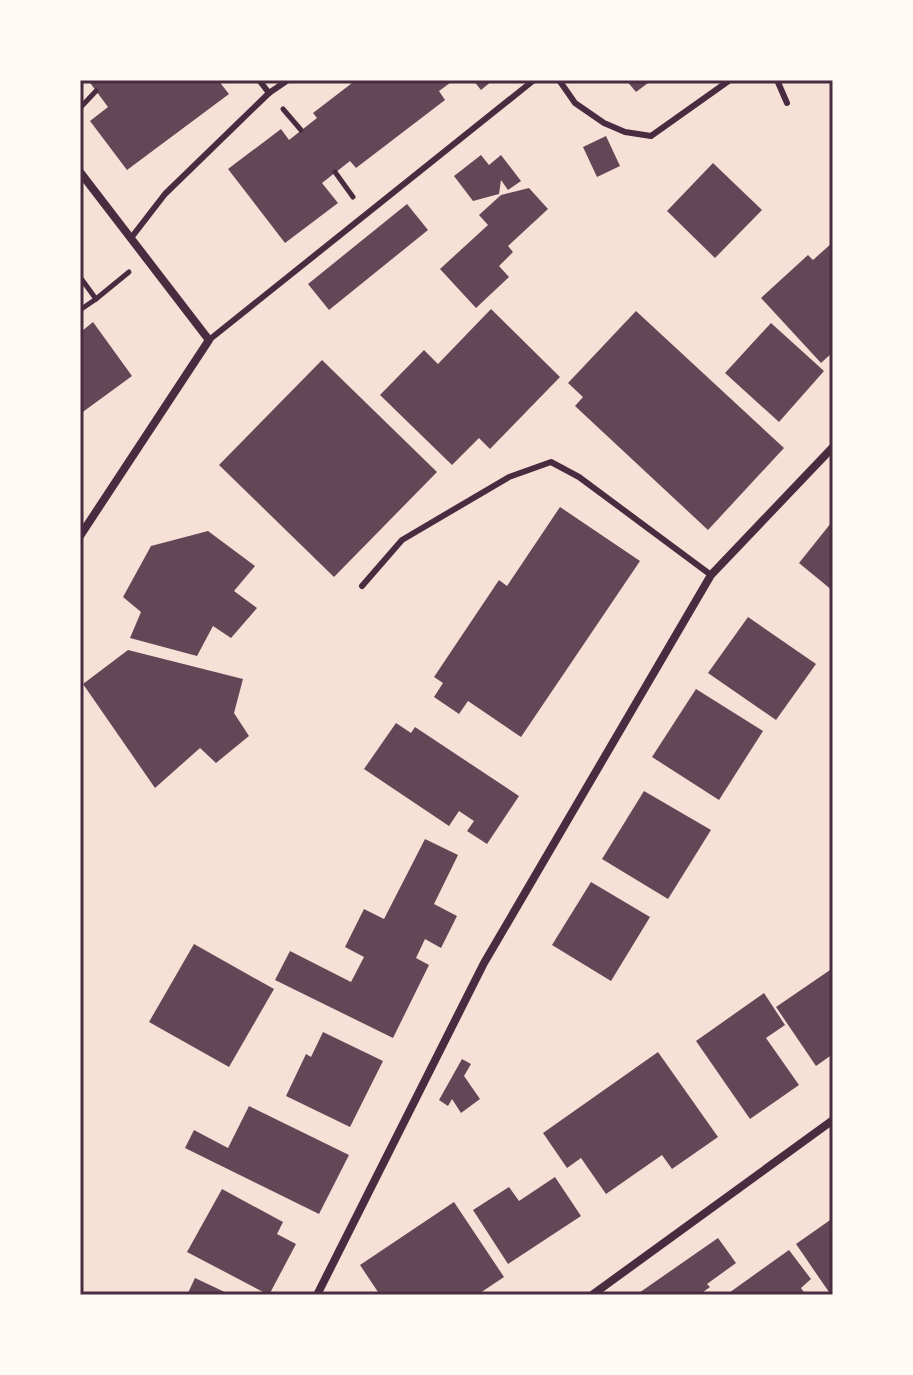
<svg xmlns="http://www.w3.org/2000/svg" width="913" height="1375" font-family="'IBM Plex Sans',sans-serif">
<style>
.building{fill:#644757}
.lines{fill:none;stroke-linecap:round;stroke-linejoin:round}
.path{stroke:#4a2c40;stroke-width:5}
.service{stroke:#4a2c40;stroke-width:6}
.minor{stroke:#4a2c40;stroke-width:8}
.neatline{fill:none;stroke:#4a2c40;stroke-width:3}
</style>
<rect width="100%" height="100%" fill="#f7e1d7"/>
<g class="building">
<polygon points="88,80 218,80 229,94 127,170 90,121 108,107"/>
<polygon points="356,80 454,80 439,91 445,100 356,168 350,161 322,183 338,203 285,243 228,169 281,129 289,140 317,118 313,113"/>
<polygon points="473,80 493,80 481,90"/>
<polygon points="626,80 652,80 636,92"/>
<polygon points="606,136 620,166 597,177 583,147"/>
<polygon points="481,155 489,165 501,155 521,181 508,190 501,180 499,194 473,201 454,176"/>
<polygon points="713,163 762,210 715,258 667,211"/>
<polygon points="529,188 548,209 508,246 513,252 499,266 509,277 476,308 440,269 488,225 479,215 501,195"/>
<polygon points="407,204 428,230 329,310 308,284"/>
<polygon points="833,242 833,352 821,363 761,298 808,255 813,260"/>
<polygon points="491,309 560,377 490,449 479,438 452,465 380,395 424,350 438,364"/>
<polygon points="636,311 784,448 708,530 575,406 583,397 568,383"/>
<polygon points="93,322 132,376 80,414 80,328 82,331"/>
<polygon points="771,323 824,371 779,422 725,373"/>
<polygon points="322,360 437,472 334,577 219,465"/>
<polygon points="560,507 640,561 521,737 468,701 459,714 434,697 443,683 434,677 499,580 507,586"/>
<polygon points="831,523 833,525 833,591 799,563"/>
<polygon points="208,531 255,566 234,591 257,608 231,638 213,626 197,656 130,638 141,612 123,597 151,546"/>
<polygon points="748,617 816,664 776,720 708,673"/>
<polygon points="128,650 243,679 234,713 249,736 216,763 200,748 155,788 83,684"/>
<polygon points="696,689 763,731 719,800 652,757"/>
<polygon points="396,723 411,733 415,727 519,796 487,844 467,831 474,821 459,811 449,826 364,769"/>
<polygon points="644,791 711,830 668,899 602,859"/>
<polygon points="425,839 458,855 434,904 457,916 441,948 425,939 416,958 429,965 393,1038 275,980 290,951 351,982 364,957 345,947 364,909 384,919"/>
<polygon points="591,882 650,917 611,981 552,945"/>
<polygon points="194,944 274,989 229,1067 149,1022"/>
<polygon points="833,968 833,1054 816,1066 776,1007"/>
<polygon points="764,993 785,1025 766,1038 799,1085 750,1119 696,1041"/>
<polygon points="323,1032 383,1061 350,1127 286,1096 306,1054 311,1057"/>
<polygon points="658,1052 718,1137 672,1169 662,1155 606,1194 581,1158 567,1168 543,1133"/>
<polygon points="462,1059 471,1064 464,1076 480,1099 461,1113 452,1099 448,1106 439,1100"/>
<polygon points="249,1106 349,1155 319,1214 185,1148 194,1130 228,1148"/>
<polygon points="555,1177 581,1216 508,1264 473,1210 509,1187 519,1201"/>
<polygon points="222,1189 283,1222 277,1234 296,1244 269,1295 187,1252"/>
<polygon points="454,1202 504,1277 477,1295 380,1295 360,1265"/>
<polygon points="833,1218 833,1295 831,1295 796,1244"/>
<polygon points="718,1238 736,1263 707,1284 710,1287 699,1295 636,1295"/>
<polygon points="789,1250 811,1279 801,1288 806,1295 726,1295"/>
<polygon points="195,1278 231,1295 187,1295"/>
</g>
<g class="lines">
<g class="path">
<polyline points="80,108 96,91"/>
<polyline points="283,109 301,130"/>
<polyline points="335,172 353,197"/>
<polyline points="80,277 96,299 80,310"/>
<polyline points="96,299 129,272"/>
</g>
<g class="service">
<polyline points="259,80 269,93"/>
<polyline points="559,80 575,103 604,123 625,132 651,136 730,80"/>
<polyline points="777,80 787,103"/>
<polyline points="131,238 165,194 269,93 288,80"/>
<polyline points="209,340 534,80"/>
<polyline points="362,586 402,540 509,477 551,462 579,477 711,575"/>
</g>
<g class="minor">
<polyline points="80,172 209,340 80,536"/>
<polyline points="317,1295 484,963 711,575 833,447"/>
<polyline points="592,1295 833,1120"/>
</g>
</g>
<rect width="913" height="1375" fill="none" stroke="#fffaf5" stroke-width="164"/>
<rect x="82" y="82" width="749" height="1211" class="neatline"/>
</svg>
